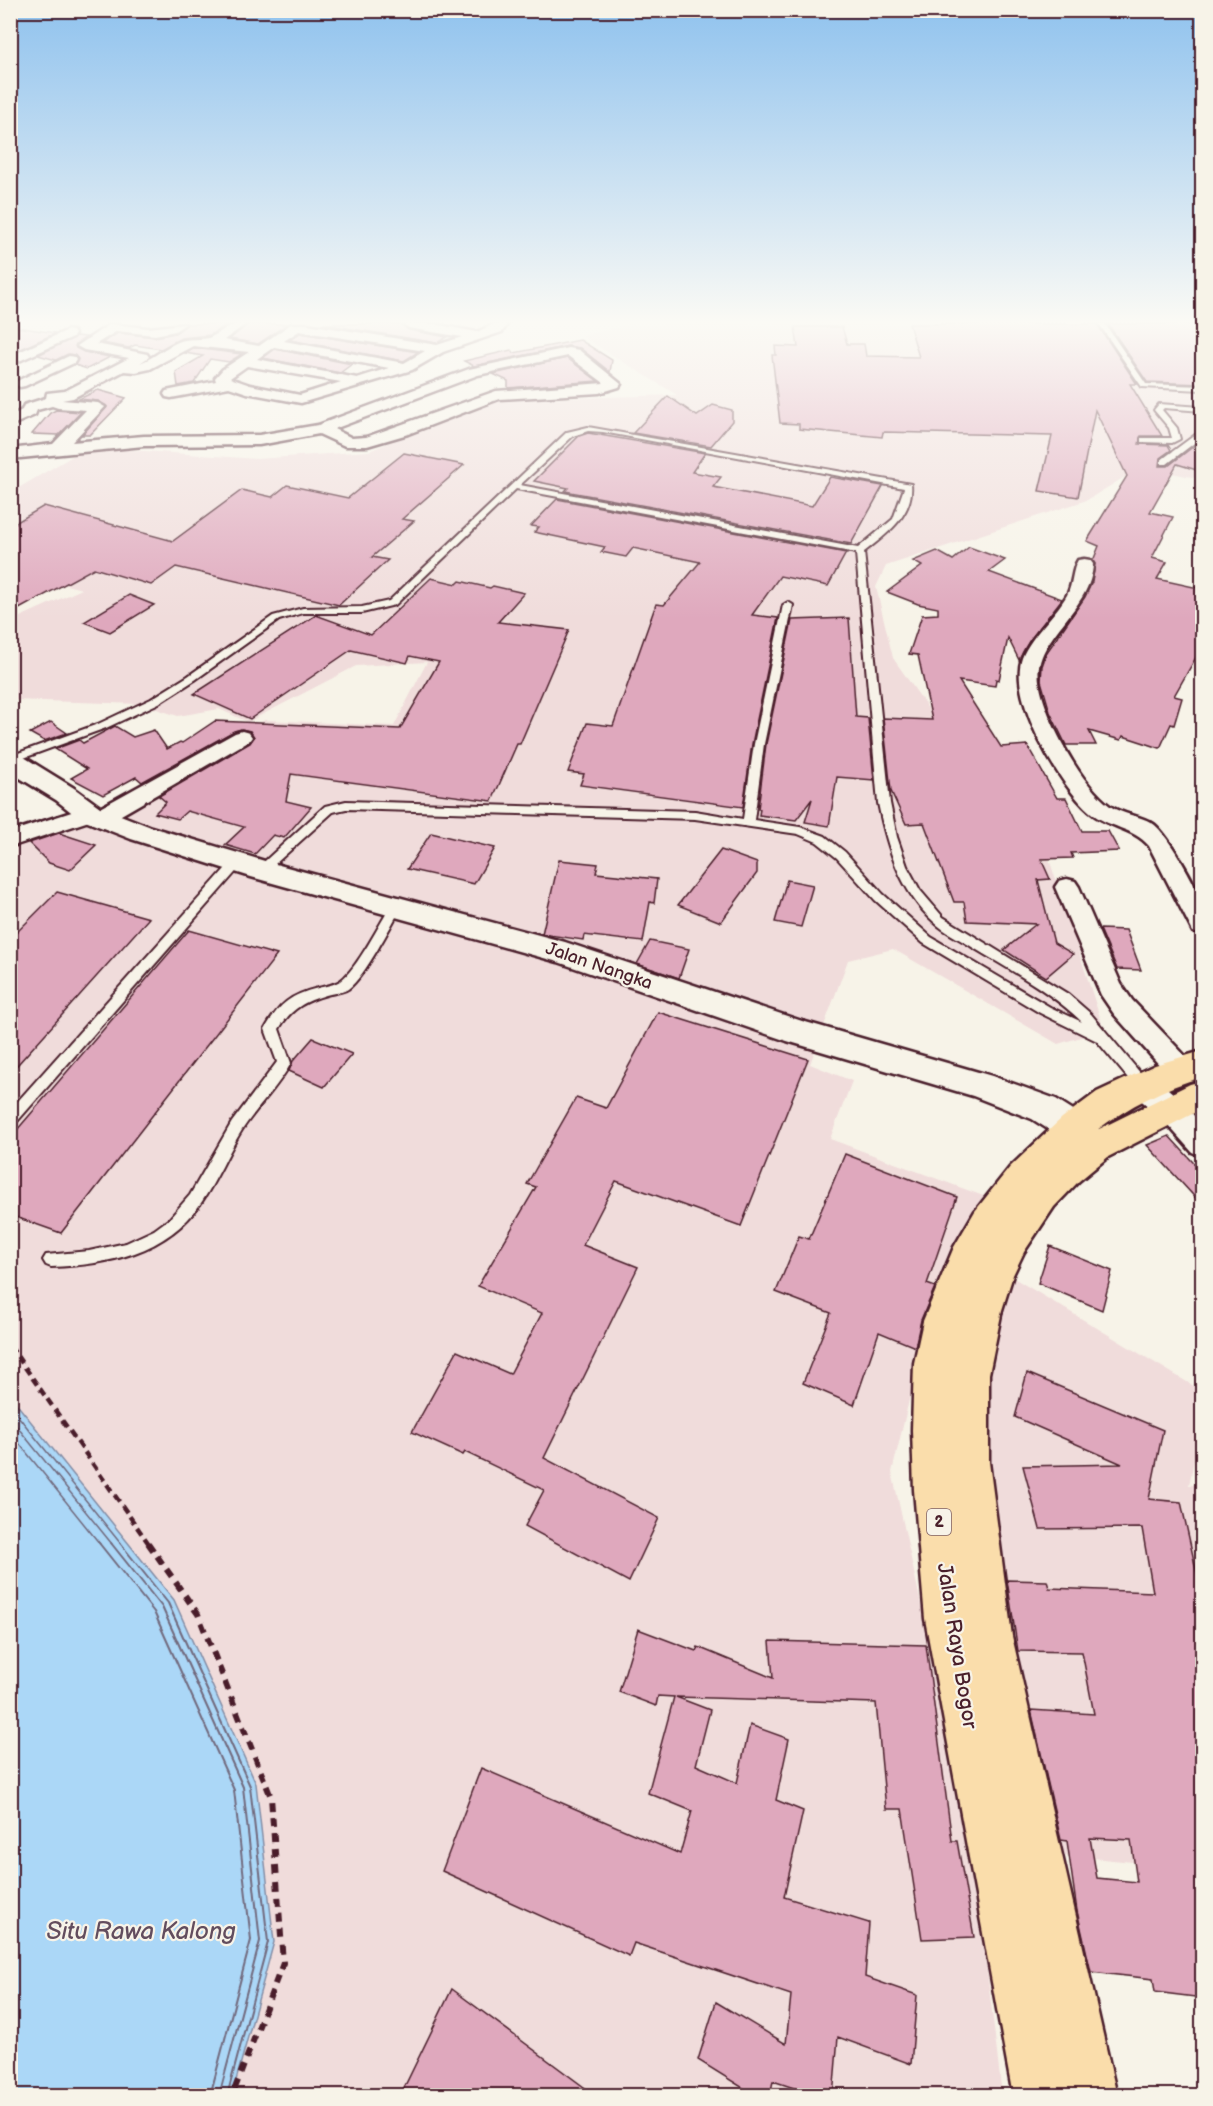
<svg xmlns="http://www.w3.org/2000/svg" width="1213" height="2106" font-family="'Balsamiq Sans',sans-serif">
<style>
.built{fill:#f0dcdb}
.water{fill:#abd7f7;stroke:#848da5;stroke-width:1.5}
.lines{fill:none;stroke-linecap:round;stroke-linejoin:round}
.shore-far1{stroke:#71697d;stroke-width:1.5}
.shore{stroke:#71697d;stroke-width:2}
.building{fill:#dfa8bd;stroke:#4a1f2b;stroke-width:1.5;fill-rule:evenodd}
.service-casing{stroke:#4a1f2b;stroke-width:4}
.minor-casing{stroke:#4a1f2b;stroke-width:5}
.tertiary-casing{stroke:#4a1f2b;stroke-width:5}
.trunk-casing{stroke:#4a1f2b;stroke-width:5}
.path-far1{stroke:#4a1f2b;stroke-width:4.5;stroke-dasharray:8 5;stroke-linecap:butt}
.path{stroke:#4a1f2b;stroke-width:6;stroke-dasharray:9 7;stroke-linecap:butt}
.service{fill:#f7f3e8;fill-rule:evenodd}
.minor{fill:#f7f3e8;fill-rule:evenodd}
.tertiary{fill:#f7f3e8;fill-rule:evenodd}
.trunk{fill:#faddab;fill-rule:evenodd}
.labels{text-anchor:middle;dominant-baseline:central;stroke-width:4.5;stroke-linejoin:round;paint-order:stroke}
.shield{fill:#f7f3e8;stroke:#7e5f64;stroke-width:1.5}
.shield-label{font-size:16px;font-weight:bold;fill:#4a1f2b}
.street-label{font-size:18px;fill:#4a1f2b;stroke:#f7f3e8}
.near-street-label{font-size:21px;fill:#4a1f2b;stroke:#f7f3e8}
.near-water-label{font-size:24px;font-style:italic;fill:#624d5e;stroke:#f7f3e8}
</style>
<rect width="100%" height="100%" fill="#f7f3e8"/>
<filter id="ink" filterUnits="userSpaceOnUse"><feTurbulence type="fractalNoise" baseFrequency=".0167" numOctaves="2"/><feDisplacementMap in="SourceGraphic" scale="12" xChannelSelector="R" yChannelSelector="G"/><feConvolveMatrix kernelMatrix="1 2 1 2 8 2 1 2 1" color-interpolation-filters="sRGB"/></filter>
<g filter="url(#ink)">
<polygon class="built" points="631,324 1202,324 1202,479 1141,467 1087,500 886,566 876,587 893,658 964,760 1043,840 1104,1030 1058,1044 893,949 848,960 810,1064 852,1081 830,1139 986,1197 962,1247 1202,1391 1202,1422 1189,1485 1202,1485 1202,1869 1043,1853 975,1417 910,1396 892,1472 930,1645 987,1970 1002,2095 232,2095 274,1942 174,1600 11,1397 11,844 51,831 226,744 265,720 394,726 427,662 356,666 248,722 219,709 178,716 141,704 11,700 11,621 82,589 11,571 10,493 88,447 257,459 369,451 491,400 677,395 581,336"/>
<polygon class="water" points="11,1397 174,1600 256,1784 274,1942 232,2095 11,2095"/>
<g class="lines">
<g class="shore-far1">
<polyline points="10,1406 121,1544"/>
<polyline points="10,1418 112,1544"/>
<polyline points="10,1432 100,1544"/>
</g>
<g class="shore">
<polyline points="99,1543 154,1612 234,1790 251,1940 210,2096"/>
<polyline points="111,1543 162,1607 243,1787 260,1941 219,2096"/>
<polyline points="120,1543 168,1603 250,1786 268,1942 227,2096"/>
</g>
</g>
<g class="building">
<polygon points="187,324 228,324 210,335 181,338 161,349 135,345 129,348 102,343 118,333 155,337 175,333"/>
<polygon points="248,324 287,324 258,344 230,339"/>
<polygon points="323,324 401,324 409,330 447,337 437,343"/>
<polygon points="909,324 1097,324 1137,384 1130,384 1162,436 1141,436 1139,444 1168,445 1171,450 1160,458 1159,466 1168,466 1203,439 1203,472 1177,464 1150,512 1173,517 1152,558 1167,562 1157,579 1203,589 1203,645 1174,696 1182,698 1174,725 1171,724 1160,748 1123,736 1121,740 1089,731 1096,745 1066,745 1050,712 1041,681 1042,666 1047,652 1085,597 1092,582 1095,564 1093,561 1099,546 1087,541 1127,476 1095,410 1078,497 1039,491 1052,436 883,432 882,437 799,429 799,424 780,423 772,355 776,355 775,346 798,347 795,327 842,327 847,344 864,344 866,356 919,357"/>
<polygon points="1108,324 1203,324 1203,384 1147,382"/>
<polygon points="10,326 56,333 19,350 10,347"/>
<polygon points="300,333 418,352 404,361 290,340"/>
<polygon points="76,336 86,337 76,344 76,348 84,352 110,357 87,369 75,365 78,359 74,355 68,354 56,360 38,355"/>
<polygon points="580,340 612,360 610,372 580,348 568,346 474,366 464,361 511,350 514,353"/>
<polygon points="193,348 242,354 229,362 210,359 194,383 178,386 176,372 203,356 185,353"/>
<polygon points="275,349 352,364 340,373 263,358"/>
<polygon points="567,358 598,381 508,388 508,381 493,374"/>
<polygon points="98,390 126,398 90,435 82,435 107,407 98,401 79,399"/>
<polygon points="668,396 697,416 713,405 732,410 732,421 711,446 633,433"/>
<polygon points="56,410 81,412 59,435 32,434 50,413"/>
<polygon points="588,433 705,453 692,472 721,477 713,487 812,506 830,477 883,486 851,544 565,491 568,488 534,481 579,436"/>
<polygon points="404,453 464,465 402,519 414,521 372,557 388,560 339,605 176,567 151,585 94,568 10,614 10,526 44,506 173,541 242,490 272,497 287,485 348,498"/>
<polygon points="557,499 846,553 828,586 780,576 752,615 778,618 752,744 743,807 580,785 584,774 568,772 587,723 613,726 656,604 664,605 700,562 633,548 626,557 601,552 605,547 534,532 539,527 531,526"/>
<polygon points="969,547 1005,560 989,572 1062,599 1030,640 1019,660 1008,638 999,680 996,679 995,686 959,681 1001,747 1027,745 1057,798 1066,798 1082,831 1108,831 1119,851 1071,853 1073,858 1041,859 1050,879 1038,880 1054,943 1073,954 1046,977 1004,950 1036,924 967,921 964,902 954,902 924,823 906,824 891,791 883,718 932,720 918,655 909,654 922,615 938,614 938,608 918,604 887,592 922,566 913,561 937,551 953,560"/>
<polygon points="431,578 457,584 460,581 490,588 493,586 524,593 498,622 569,630 520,744 517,744 492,801 291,774 286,801 311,807 284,838 273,835 255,854 225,845 244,827 187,811 178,819 155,813 166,802 159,796 250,743 254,737 250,731 241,729 234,731 142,782 136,777 103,795 71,778 87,769 55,749 79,740 83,743 115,726 133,737 154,730 167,749 180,742 182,743 215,721 400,729 439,662 410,656 407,663 351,650 250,719 194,694 316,615 371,635"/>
<polygon points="129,595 154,605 110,632 84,622"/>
<polygon points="849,618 856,717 868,718 874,780 837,777 829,826 805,822 812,799 796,820 759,815 760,809 758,809 766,744 792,620"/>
<polygon points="51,722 67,733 44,741 30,733"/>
<polygon points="59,833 96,845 70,870 49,863 29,843"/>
<polygon points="431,833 495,848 474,884 407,869"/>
<polygon points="721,850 757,863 757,873 721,922 678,905"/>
<polygon points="559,860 598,864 596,873 657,879 654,903 650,902 643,942 584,935 583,940 542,934"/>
<polygon points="787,880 813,885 801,927 775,922"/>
<polygon points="57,892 149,918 10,1073 10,939"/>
<polygon points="1100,929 1126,930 1141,970 1117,969"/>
<polygon points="189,930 277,955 61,1233 10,1215 10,1138"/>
<polygon points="650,941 689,949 679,978 637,964"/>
<polygon points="658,1012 808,1059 741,1226 616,1181 583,1245 638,1267 544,1458 659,1518 629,1582 525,1526 544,1490 465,1452 463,1455 412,1432 457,1351 510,1374 542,1313 478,1286 536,1187 527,1184 576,1098 606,1108"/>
<polygon points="313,1038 352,1054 324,1087 289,1071 293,1061"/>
<polygon points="1169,1136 1203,1173 1203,1206 1147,1145"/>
<polygon points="845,1154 957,1197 927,1284 935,1287 921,1320 915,1347 879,1332 854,1405 803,1383 831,1313 776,1292 799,1236 809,1239"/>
<polygon points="1050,1246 1112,1271 1102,1310 1038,1283"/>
<path d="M1027,1373l136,57 -14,69 32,3 22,99v397l-48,-6 -2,-13 -62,-7 -14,-61 -10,-70 -6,-1 -30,-130 63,4 -12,-62 -64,-1 -11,-71 40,1 2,7 104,4 -11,-64 -102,1 -17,-63 99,-2 -107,-47zM1090,1838l41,2 6,42 -40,-4z"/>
<polygon points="638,1629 696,1651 698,1647 773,1678 770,1641 926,1645 952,1841 957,1841 974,1937 922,1939 902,1809 886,1809 876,1703 676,1697 710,1710 696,1765 737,1783 750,1725 789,1739 776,1800 803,1811 784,1897 869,1923 865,1977 917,1995 911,2064 838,2037 833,2096 818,2096 773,2081 770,2096 756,2096 698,2060 716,2002 786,2044 791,1995 634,1943 629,1956 442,1871 481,1768 680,1854 692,1811 648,1793 674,1697 658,1696 656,1706 619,1692"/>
<polygon points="452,1989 596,2096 400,2096"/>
</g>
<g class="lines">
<g class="service-casing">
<g id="service">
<polygon points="1099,324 1105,324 1146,384 1202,386 1202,390 1142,387"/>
<polygon points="1159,404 1202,407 1202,411 1164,408 1162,410 1177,428 1180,439 1172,443 1141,442 1141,438 1172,438 1169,428 1154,410"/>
<path d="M588,427l323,57c3,31 -25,51 -47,68l26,251 7,34 10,29 13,24 23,27 125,77 23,20 56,67 2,4 -2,4h-10l-40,-48 -57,-28 -117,-70 -48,-43 -38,-42 -20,-16 -19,-8 -103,-15 -349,-10 -13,3 -68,61h-8l-2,-3 70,-64 21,-5 349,10 48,8 11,-75 29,-139 5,-3 5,3 -29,139 -10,76 46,7 25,9 20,16 38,42 48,43 119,70 32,15c-32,-31 -72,-52 -110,-75 -12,-8 -28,-15 -38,-25 -34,-31 -47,-75 -56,-119l-22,-250 -340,-64 -121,116 -33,8h-59l-24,7 -84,60 -36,23 -53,25 -96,35v-7l88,-32 53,-25 37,-23 85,-60 30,-8 59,-1 27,-6 178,-169zM588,431l15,1 301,56 -11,31 -35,29 -338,-63 53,-49z"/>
<polygon points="1199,432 1202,432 1202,437 1167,464 1161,464 1161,460"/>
<polygon points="237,859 241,860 243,863 241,866 15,1124 10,1126 10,1110 233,860"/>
<path d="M396,903l6,4c-12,19 -37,70 -54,82 -4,3 -12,4 -18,5 -23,6 -39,14 -51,35l12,34c-13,24 -34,44 -49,67 -15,24 -25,50 -41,73 -34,50 -93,62 -150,64l-5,-2 -3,-5 3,-5 43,-4 37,-8 28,-13 15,-11 21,-24 42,-73 45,-60 -12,-33c14,-25 25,-34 53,-41 7,-2 16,-3 22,-7 17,-12 40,-58 52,-77z"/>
</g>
</g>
<g class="minor-casing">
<g id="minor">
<path d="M110,324l38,4 37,-4 -10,7 -20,4 -38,-4 -21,13 51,10 2,3 -9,6c14,-5 25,-16 38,-21 11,-5 24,-1 33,-5 17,-8 14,-13 35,-13l-22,16 35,6 32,-22h16l130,21 25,-8 -53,-9 -6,-4h31l43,8 17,-8h14l-6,8 -59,20 -31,18 -111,33 -54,-10 -18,-6 -58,11 -5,-1 -2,-3 2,-3 50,-10 -1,-3 8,-9 26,-17 -56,-6 -43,23 -14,3 -12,-1 -51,27 -11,2 36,3 7,4 -33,35 72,-6 115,-1 59,-10 151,-56 99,-21 11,2 42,34 -2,3 -20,6 -100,6 -91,35 -41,12h-22l-26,-12 -60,11 -115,1 -134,13v-10l43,-5 33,-34 -28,-2 -6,-2 -15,4 -2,5 -25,11v-10l12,-6 2,-5 22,-7 1,-5 18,-2 64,-33 -45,-8 -7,-4zM299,331l126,20 -21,12 -120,-22zM274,347l115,21 -32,10 -100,-19zM568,356l36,27 -108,8 -130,46 -14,1 -18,-9 144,-54zM247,366l94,16 -41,13 -50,-10 -20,-7z"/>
<polygon points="68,330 73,331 75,334 73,337 10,365 10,356"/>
<polygon points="69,356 74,357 76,360 74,363 25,386 20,387 13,383"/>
<path d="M1084,559l6,1 3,4c-2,47 -60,73 -54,117 5,36 41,103 71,125 13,9 29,9 42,17 14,8 45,63 50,80 3,9 0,22 0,32l-9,-3 -44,-86c-16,-19 -41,-18 -59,-34 -30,-26 -82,-113 -68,-154 10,-24 32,-41 45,-63 6,-11 5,-26 11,-35z"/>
<polygon points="242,731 249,733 252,737 249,741 109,822 101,824 92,820 10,847 10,832 90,806 98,809 235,733"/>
<polygon points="1067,879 1075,881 1079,887 1121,984 1132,1000 1191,1062 1195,1070 1191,1078 1181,1081 1171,1078 1114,1014 1101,995 1055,887 1059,881"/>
<path d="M1142,1074c25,8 44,32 60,51v31l-10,-4 -32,-36 -28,-23 -4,-8 4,-8z"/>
</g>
</g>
<g class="tertiary-casing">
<polygon id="tertiary" points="10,752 19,754 74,788 100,807 151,827 268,862 565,942 802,1021 992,1076 1056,1099 1086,1118 1107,1137 1113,1147 1107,1157 1095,1162 1083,1157 1062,1138 1032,1119 973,1096 787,1041 558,962 251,877 131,839 80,819 56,800 10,772"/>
</g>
<g class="trunk-casing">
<path id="trunk" d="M1202,1051v26c-38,11 -73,29 -105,53l93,-46 12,-3v28l-94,48 -29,24 -25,26 -30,45 -11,23 -11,35 -13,64v88l23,174 105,460h-104l-88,-477 -11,-129 -2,-60 2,-67 9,-42 31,-74 21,-36 35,-44 52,-49 35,-26 58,-27z"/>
</g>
<polyline class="path-far1" points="10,1346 149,1544"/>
<polyline class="path" points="148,1543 198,1614 271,1797 283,1963 232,2096"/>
<use href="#service" class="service"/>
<use href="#minor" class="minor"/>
<use href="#tertiary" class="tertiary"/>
<use href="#trunk" class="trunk"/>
</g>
</g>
<linearGradient id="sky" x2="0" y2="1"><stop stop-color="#8fc2ee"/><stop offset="0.52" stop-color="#fbfaf5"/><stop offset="1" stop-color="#fbfaf5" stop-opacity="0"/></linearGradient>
<rect width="1213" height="619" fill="url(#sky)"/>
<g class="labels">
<rect class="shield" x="927" y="1509" width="24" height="26" rx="4.5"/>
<g class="shield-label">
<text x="939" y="1522">2</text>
</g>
<g class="street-label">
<text transform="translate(599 966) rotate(19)">Jalan Nangka</text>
</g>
<g class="near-street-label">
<text transform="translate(957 1646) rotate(81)">Jalan Raya Bogor</text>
</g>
<g class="near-water-label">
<text x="141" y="1931">Situ Rawa Kalong</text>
</g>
</g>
<rect width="1213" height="2106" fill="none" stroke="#f7f3e8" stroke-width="36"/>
<rect x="18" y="18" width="1177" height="2070" fill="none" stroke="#4a1f2b" stroke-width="2" filter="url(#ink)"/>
</svg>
